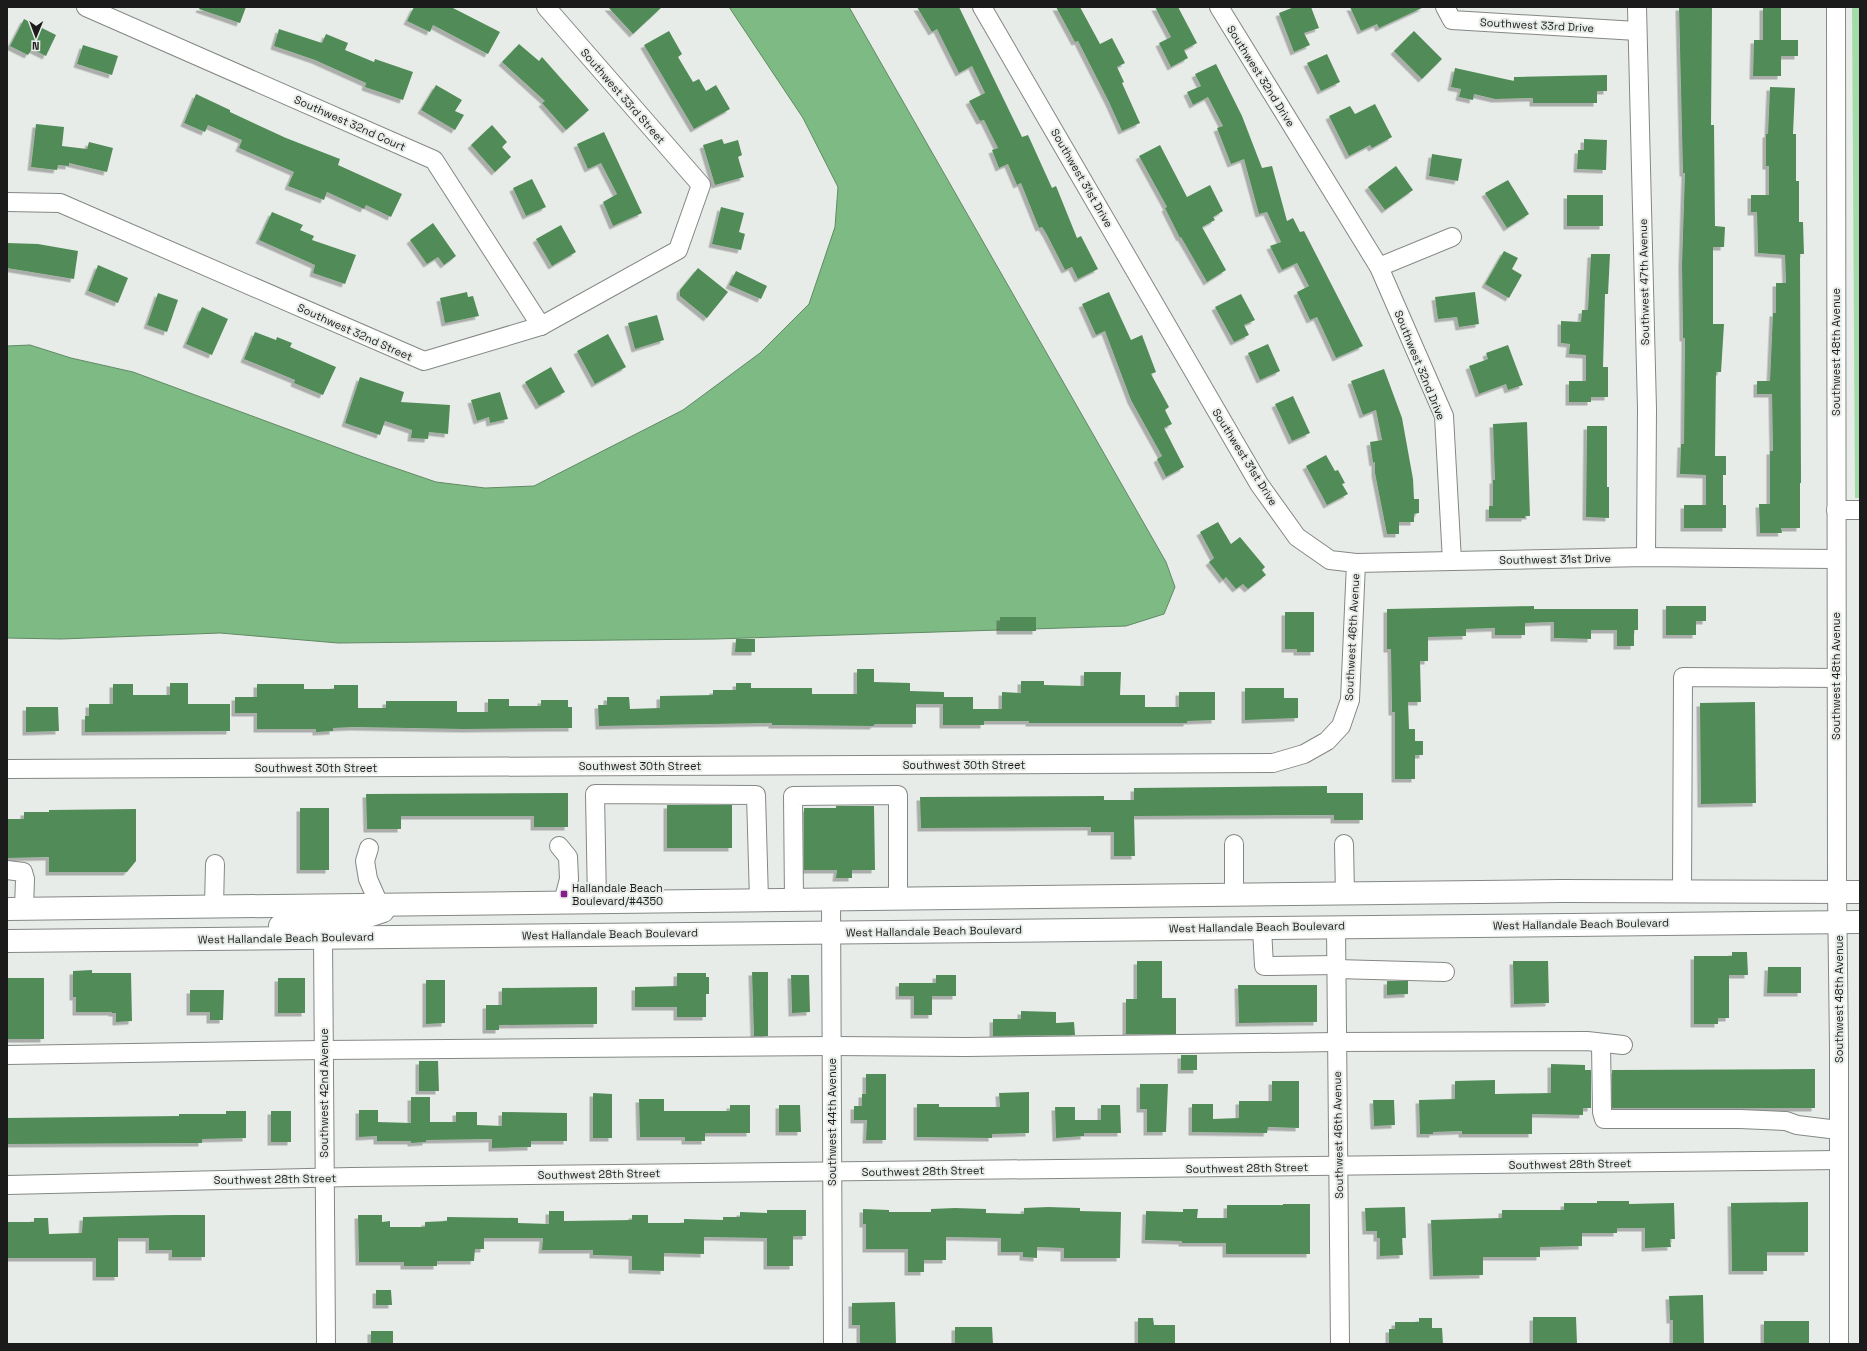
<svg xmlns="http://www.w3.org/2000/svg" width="1867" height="1351" font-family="'Space Grotesk',sans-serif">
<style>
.green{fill:#a3dca8}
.water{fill:#7eba84;stroke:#608a64}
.building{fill:#518c58;filter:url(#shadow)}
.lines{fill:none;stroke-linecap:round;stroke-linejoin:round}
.minor-casing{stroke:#848884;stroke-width:20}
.major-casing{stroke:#848884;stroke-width:24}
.minor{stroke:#fff;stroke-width:18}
.major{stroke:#fff;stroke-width:22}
.poi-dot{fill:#852088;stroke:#e8ece8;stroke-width:1.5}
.labels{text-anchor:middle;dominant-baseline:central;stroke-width:4;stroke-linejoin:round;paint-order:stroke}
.street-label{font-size:11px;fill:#1a1b1a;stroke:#e8ece8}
.poi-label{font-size:11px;fill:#1a1b1a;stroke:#e8ece8;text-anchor:start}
</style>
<defs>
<filter id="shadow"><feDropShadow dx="-3.5" dy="3.5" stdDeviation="0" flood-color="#0004"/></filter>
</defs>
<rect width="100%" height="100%" fill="#e8ece8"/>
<polygon class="green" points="1852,7 1860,7 1860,498 1855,498"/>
<polygon class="water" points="729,7 849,7 1166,562 1175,587 1164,614 1126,626 715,639 338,643 220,633 61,639 7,638 7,346 30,345 71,358 133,372 363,457 436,482 485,488 534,486 683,410 760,353 809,304 835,227 838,187 803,118"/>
<g class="building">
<polygon points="200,7 246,7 240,23 199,9"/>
<polygon points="414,7 451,7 500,32 488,54 433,25 430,32 407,21"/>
<polygon points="608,7 662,7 633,34"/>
<polygon points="917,7 959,7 1022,137 1028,135 1052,188 1056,186 1077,238 1081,236 1098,269 1078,279 1072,267 1065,270 1046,233 1042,227 1039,228 1021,183 1017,185 1008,164 999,168 992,150 998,148 984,120 980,121 969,101 985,93 972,66 959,73 937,29 932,32"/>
<polygon points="1056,7 1080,7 1100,44 1112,38 1125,63 1117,67 1124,82 1122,83 1140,123 1122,131 1109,102 1078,41 1075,42"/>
<polygon points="1155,7 1178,7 1197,43 1184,50 1188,58 1171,67 1159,43 1171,37"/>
<polygon points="1294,7 1311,7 1319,28 1304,33 1310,45 1294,52 1279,13"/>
<polygon points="1350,7 1424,7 1379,28 1377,24 1361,31"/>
<polygon points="1679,7 1712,7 1711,125 1714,125 1715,226 1725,227 1724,247 1713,247 1713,324 1724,324 1721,372 1716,372 1715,456 1726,456 1726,475 1723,475 1723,505 1726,505 1726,528 1684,528 1684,505 1706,505 1706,475 1680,474 1681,444 1684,444 1685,338 1683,338 1682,264 1685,173 1683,173"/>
<polygon points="1763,7 1781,7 1781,40 1798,40 1798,56 1781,56 1781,76 1753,76 1754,40 1763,40"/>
<polygon points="24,19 56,35 46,56 32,49 28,55 10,46"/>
<polygon points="279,29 322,43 326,34 348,43 345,50 374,62 375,59 413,72 403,100 365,87 366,83 315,60 274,46"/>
<polygon points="669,31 682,54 678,57 693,82 699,79 706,91 716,85 730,109 694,129 644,45"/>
<polygon points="1414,31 1442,59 1422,79 1394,51"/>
<polygon points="519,44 539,61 542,57 589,110 566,130 542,103 545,101 502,62"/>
<polygon points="83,45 118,56 112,75 77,64"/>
<polygon points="1327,54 1340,82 1321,91 1307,63"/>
<polygon points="1216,64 1242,116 1262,168 1272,166 1287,221 1293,218 1300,232 1304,231 1363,346 1336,358 1317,317 1310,320 1297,292 1309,286 1297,263 1282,270 1270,246 1281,242 1267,212 1259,214 1244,159 1231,164 1217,128 1223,126 1208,97 1193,105 1187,92 1201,86 1195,74"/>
<polygon points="1455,68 1514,81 1514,77 1607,75 1607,91 1597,91 1597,103 1533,103 1533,98 1495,99 1474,94 1473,100 1459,97 1461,89 1451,87"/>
<polygon points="436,85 462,100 455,111 464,115 455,130 421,110"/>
<polygon points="1770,87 1795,88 1793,134 1796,134 1796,181 1799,181 1799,222 1803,222 1804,254 1800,254 1801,483 1800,483 1800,528 1781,528 1782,533 1760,533 1759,504 1770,504 1770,451 1773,451 1772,394 1757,394 1757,381 1770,381 1773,313 1776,313 1776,283 1786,283 1785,255 1758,253 1757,212 1751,212 1751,195 1769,195 1769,166 1766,166 1766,134 1768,134"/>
<polygon points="196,94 230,110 230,112 286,138 340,159 338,165 402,194 391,217 366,205 364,209 327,192 324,200 288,186 294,172 239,148 242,140 208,125 205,132 184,123"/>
<polygon points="1375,104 1392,137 1372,148 1370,145 1349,156 1329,116 1350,106 1355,114"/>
<polygon points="36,124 64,127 62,146 87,149 89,142 113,148 107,172 69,163 69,166 58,165 57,170 31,167"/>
<polygon points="492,125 507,142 502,147 511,157 495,172 471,145"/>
<polygon points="604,132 642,213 613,226 603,202 617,194 601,163 588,169 577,144"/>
<polygon points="722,139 724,144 738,140 742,155 738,157 744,177 715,185 703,145"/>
<polygon points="1584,139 1607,140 1606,170 1577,169 1578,150 1584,150"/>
<polygon points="1160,145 1187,197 1210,185 1223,211 1213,217 1215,220 1202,227 1226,270 1207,282 1181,237 1180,238 1165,208 1167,207 1139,156"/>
<polygon points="1432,154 1462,159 1458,181 1429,176"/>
<polygon points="1396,166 1413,190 1385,210 1368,187"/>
<polygon points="532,179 546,207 526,216 513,188"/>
<polygon points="1508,180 1529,214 1507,228 1485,193"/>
<rect x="1567" y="195" width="36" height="31"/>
<polygon points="721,207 744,213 739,232 745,234 741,250 712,244"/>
<polygon points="272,212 303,225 300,230 314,236 312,240 356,255 345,284 313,273 315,265 259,240"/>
<polygon points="433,223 456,256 444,265 438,257 427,264 410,240"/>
<polygon points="561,225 576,252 552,266 536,239"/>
<polygon points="7,243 38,244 78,251 74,279 7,268"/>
<polygon points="1504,251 1518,258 1512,269 1522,275 1509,298 1485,284"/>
<polygon points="1591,254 1610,254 1608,294 1605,294 1603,367 1608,367 1608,397 1591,397 1591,402 1569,402 1569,381 1586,381 1586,355 1569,354 1570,344 1561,343 1561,321 1581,322 1582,310 1588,310"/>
<polygon points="98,265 128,278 118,303 88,291"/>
<polygon points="698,268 728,292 707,318 680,296 680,290"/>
<polygon points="736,271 767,286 761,299 729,285"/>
<polygon points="467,292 468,297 473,296 479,316 445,323 440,298"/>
<polygon points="1109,292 1131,340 1142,335 1156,372 1151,374 1169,407 1165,410 1172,424 1164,428 1184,467 1166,477 1157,459 1162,456 1131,400 1105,331 1096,335 1082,304"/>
<polygon points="1475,292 1479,324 1459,327 1457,317 1438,319 1435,297"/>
<polygon points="158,293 178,300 167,332 147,325"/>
<polygon points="1241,294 1255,320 1244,325 1249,335 1234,342 1215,307"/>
<polygon points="202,307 228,319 212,355 186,344"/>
<polygon points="657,315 664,340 635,349 628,323"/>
<polygon points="255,332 276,340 277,337 292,343 290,347 336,367 323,395 294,383 295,380 244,359"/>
<polygon points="608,334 626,367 595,384 577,351"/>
<polygon points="1268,344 1280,371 1260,380 1248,353"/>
<polygon points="1508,345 1523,385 1508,390 1506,384 1479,394 1469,366 1488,359 1486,353"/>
<polygon points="551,367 565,392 539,406 525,382"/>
<polygon points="1384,369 1402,418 1413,479 1414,499 1419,499 1419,513 1414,514 1414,522 1399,522 1399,534 1387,534 1375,473 1375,462 1373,463 1370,442 1382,440 1376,410 1363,415 1351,381"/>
<polygon points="360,377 404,392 401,402 450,405 448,434 429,432 428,439 411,438 412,430 385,421 380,435 345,423"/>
<polygon points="500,392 508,419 490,423 489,417 477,421 471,400"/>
<polygon points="1293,396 1310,433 1292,441 1275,404"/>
<polygon points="1527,422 1530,516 1525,516 1525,518 1489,518 1489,506 1493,506 1493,480 1495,480 1493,424"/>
<polygon points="1587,426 1607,426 1607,487 1609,487 1609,518 1586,517"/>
<polygon points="1326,455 1335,471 1338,470 1345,483 1342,484 1348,494 1327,505 1306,466"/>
<polygon points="1218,522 1231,544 1240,537 1265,567 1262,570 1266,575 1248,589 1243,584 1236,589 1226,577 1223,580 1209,562 1214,558 1200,532"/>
<polygon points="1534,606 1534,609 1638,609 1638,630 1634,630 1634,646 1617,646 1617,630 1591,630 1591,639 1554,638 1554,622 1525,623 1525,635 1495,635 1495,628 1466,629 1466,636 1428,637 1428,661 1420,661 1421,702 1408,702 1409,729 1415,729 1415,741 1423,741 1423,755 1415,755 1415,779 1395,779 1395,712 1392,712 1391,649 1387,649 1387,609"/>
<polygon points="1666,606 1706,606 1706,621 1696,621 1696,635 1666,635"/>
<polygon points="1285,612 1314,612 1314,652 1297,652 1297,649 1285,649"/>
<rect x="1000" y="617" width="36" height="14"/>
<polygon points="736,639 755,639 755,652 735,652"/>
<polygon points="857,669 874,669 874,682 910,683 910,691 944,692 944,697 973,697 973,709 1002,709 1002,692 1021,693 1021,681 1044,681 1044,685 1084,686 1084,672 1121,672 1120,695 1145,695 1145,707 1179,707 1179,692 1215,692 1215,720 1187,721 1187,723 1029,723 1029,721 984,721 984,725 943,725 943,704 916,704 916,724 875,724 873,726 772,725 772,723 599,726 598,705 607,705 607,697 629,697 630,709 660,708 660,696 713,695 713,690 736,690 736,683 751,683 751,688 812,688 812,694 857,694"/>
<polygon points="170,683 188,683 188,704 230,704 230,731 85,732 85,716 89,716 89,704 113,704 113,684 133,684 133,695 170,695"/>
<polygon points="257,684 304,684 304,689 334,689 334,685 358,685 358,708 386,708 386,701 457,701 457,712 488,712 488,699 509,699 509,706 541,706 541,700 568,700 568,707 572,707 572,728 464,729 354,727 333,728 333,731 316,732 316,729 257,729 257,713 235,713 235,697 257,697"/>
<polygon points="1245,688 1284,688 1284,698 1298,698 1298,718 1245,720"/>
<polygon points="1755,702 1756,803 1701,804 1700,703"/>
<polygon points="26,707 58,707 59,731 26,732"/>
<polygon points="1327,786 1327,793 1363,793 1363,820 1334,820 1334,815 1134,816 1135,856 1114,856 1114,832 1091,832 1091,827 921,828 920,797 1104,796 1104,800 1134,800 1134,788"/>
<polygon points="568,793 568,827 534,827 534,816 401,816 401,829 367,829 366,794"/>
<rect x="667" y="805" width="65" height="43"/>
<polygon points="836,806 874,806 875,870 852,870 852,878 836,878 837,870 804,870 804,808 836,808"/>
<rect x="300" y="808" width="29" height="62"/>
<polygon points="136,809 136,861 127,872 49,872 49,857 7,858 7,819 24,819 24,812 49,812 49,810"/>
<polygon points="1732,952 1747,952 1748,975 1729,975 1729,1018 1718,1018 1718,1024 1694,1024 1694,956 1732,956"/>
<polygon points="1137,961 1162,961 1162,998 1176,998 1176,1034 1126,1034 1126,999 1137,999"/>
<polygon points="1513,961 1548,961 1549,1003 1514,1004"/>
<polygon points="1768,967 1801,967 1801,993 1767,993"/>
<polygon points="92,970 92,973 131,973 132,1021 116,1022 116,1013 112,1013 112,1012 76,1012 76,997 73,997 73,971"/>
<polygon points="752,972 768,972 768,1036 754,1036"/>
<polygon points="677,973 706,973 706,977 709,977 709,994 706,994 706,1017 677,1017 677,1007 635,1007 635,987 677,986"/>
<polygon points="791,975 809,975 810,1012 792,1013"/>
<polygon points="936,975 956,975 956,996 932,996 932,1015 914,1015 914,996 899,996 899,983 936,983"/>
<rect x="7" y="978" width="37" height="61"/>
<rect x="278" y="978" width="27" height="35"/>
<polygon points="426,980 445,980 445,1023 426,1024"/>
<polygon points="1387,981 1408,981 1408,994 1387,995"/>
<polygon points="1238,985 1317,985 1317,1022 1239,1023"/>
<polygon points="597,987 597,1024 499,1025 499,1030 486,1030 486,1005 502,1005 502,988"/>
<polygon points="190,990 224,990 223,1020 210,1020 210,1012 190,1012"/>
<polygon points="1021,1011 1056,1012 1056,1023 1074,1022 1075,1035 993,1036 993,1019 1021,1019"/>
<rect x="1181" y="1055" width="16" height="15"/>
<polygon points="419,1061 438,1061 439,1091 419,1091"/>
<polygon points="1551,1064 1585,1065 1585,1070 1591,1070 1591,1108 1583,1108 1583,1115 1532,1114 1532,1134 1462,1134 1462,1131 1433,1132 1433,1134 1420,1134 1419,1100 1455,1099 1455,1081 1495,1080 1495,1094 1551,1093"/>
<polygon points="1815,1069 1815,1108 1612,1108 1612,1070"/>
<polygon points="866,1074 886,1074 886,1140 866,1140 867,1120 854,1120 854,1106 862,1106 862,1094 866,1094"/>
<polygon points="1272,1081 1299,1081 1299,1128 1268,1127 1267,1133 1192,1132 1192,1104 1213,1104 1213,1119 1239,1118 1239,1101 1272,1101"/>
<polygon points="1140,1084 1168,1084 1166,1132 1147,1132 1147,1109 1140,1109"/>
<polygon points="1029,1092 1029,1133 992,1134 992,1138 917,1137 917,1104 939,1104 939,1107 1000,1107 999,1093"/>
<polygon points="593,1093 612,1094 612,1138 593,1138"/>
<polygon points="411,1097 430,1097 430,1122 456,1122 456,1112 477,1112 477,1125 502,1126 502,1112 567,1113 567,1141 531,1141 531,1147 492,1148 492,1139 426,1140 426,1142 411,1143 411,1141 377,1141 377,1136 359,1137 359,1110 378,1110 378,1122 411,1123"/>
<polygon points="639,1099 664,1099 664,1111 730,1111 730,1105 750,1105 750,1133 705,1133 705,1141 685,1141 685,1137 640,1137"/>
<polygon points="1373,1100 1394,1100 1395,1125 1374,1126"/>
<polygon points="779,1105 800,1105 801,1132 779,1132"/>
<polygon points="1101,1105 1120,1105 1121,1133 1084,1133 1084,1136 1056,1138 1055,1107 1075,1107 1075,1120 1101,1120"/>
<polygon points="226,1111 246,1111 246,1138 202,1139 202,1143 7,1144 7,1118 179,1116 179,1114 226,1114"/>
<rect x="271" y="1111" width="20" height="31"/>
<polygon points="1597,1201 1629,1201 1629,1204 1674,1203 1675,1239 1670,1239 1671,1247 1645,1248 1645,1228 1617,1228 1617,1233 1582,1233 1582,1246 1540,1247 1540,1257 1483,1257 1483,1275 1433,1276 1431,1220 1502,1218 1502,1210 1564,1210 1564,1203 1597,1203"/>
<polygon points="1808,1202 1808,1252 1767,1252 1767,1271 1732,1271 1731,1203"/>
<polygon points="1283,1204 1310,1204 1310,1254 1226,1254 1226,1243 1182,1243 1182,1241 1145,1240 1146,1211 1183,1212 1183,1209 1198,1209 1197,1218 1227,1218 1227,1205 1283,1205"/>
<polygon points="1405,1207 1406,1238 1402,1238 1403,1255 1380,1256 1380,1238 1377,1238 1377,1231 1366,1231 1365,1208"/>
<polygon points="955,1208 986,1209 986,1213 1024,1214 1024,1208 1048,1207 1080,1208 1080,1211 1121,1212 1120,1258 1064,1258 1064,1248 1037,1247 1037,1258 1023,1257 1023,1252 1001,1252 1001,1238 946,1237 946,1260 924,1260 924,1272 908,1272 908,1249 866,1249 866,1224 863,1224 863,1209 889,1210 889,1212 931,1212 931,1209"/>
<polygon points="767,1210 806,1210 806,1236 793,1236 793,1266 767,1266 767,1238 704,1237 704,1254 664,1253 664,1271 632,1270 632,1256 593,1255 593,1250 542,1250 543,1238 484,1238 484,1249 475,1249 474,1261 437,1261 437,1266 404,1266 404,1262 359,1262 358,1215 382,1215 382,1222 390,1221 390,1227 425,1227 425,1222 447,1221 447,1217 518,1218 518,1223 549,1224 549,1211 564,1211 564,1221 632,1220 632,1215 648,1215 648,1223 684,1223 684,1219 723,1220 723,1217 740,1217 740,1212 767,1213"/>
<polygon points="172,1215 205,1215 205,1257 172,1257 172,1250 149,1250 149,1238 118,1238 118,1277 96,1277 96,1258 7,1258 7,1222 34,1222 34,1218 48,1218 49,1234 82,1233 83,1217"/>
<polygon points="376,1290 391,1290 392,1305 376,1305"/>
<polygon points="1703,1295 1704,1344 1673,1344 1673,1320 1670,1320 1669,1296"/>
<polygon points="895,1302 896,1344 860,1343 860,1325 852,1325 852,1303"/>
<polygon points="1533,1317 1576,1317 1577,1344 1533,1344"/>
<polygon points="1138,1318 1153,1318 1154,1325 1175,1325 1175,1344 1138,1344"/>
<polygon points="1419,1318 1432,1318 1432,1328 1442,1328 1443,1344 1389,1344 1389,1329 1395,1329 1395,1322 1419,1322"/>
<rect x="1764" y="1321" width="45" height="23"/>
<polygon points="955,1327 992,1327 993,1344 955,1344"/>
<rect x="371" y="1331" width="22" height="13"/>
</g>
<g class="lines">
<g class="minor-casing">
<g id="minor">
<polyline points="86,7 434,160 541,326"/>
<polyline points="982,7 1259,484 1297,537 1330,560 1356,563 1646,557 1836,559"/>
<polyline points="1219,7 1379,267 1444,416 1452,561"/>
<polyline points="1445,7 1452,20 1637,31"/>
<polyline points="1637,7 1647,409 1646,557"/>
<polyline points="1836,7 1837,892 1839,1047 1839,1344"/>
<polyline points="7,202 60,203 424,361 541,326 678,250 701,185 546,7"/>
<polyline points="1379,267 1452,237"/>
<polyline points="1836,510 1860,510"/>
<polyline points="7,769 1273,763 1304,754 1327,741 1341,726 1350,700 1356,563"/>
<polyline points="1344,844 1345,895"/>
<polyline points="559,846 568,857 569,879 563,902"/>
<polyline points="369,848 365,861 368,879 379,904"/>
<polyline points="7,870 23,872 25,879 24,909"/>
<polyline points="1682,892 1683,677 1837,678"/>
<polyline points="1234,896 1234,844"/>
<polyline points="831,899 833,1344"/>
<polyline points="794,900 793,796 898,795 898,899"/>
<polyline points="597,902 595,794 756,795 759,900"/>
<polyline points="214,906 215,864"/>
<polyline points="1336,927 1340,1344"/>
<polyline points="1262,928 1264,966 1336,965"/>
<polyline points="323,938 326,1344"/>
<polyline points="1336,969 1445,972"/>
<polyline points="1601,1043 1602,1112 1604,1119 1740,1119 1786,1121 1797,1125 1838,1130"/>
<polyline points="7,1055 324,1050 832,1046 967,1047 1336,1042 1587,1041 1623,1045"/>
<polyline points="7,1185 351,1177 1838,1160"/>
</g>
</g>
<g class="major-casing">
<g id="major">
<polyline points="7,909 1561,891 1860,892"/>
<polyline points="280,926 309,923 342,907"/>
<polyline points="324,937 338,926 383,911"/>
<polyline points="7,941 1860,922"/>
</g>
</g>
<use href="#minor" class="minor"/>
<use href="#major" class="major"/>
</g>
<rect class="poi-dot" x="560" y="890" width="8" height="8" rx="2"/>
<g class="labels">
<g class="street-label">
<text transform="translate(1537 25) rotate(3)">Southwest 33rd Drive</text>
<text transform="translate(1261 76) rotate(58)">Southwest 32nd Drive</text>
<text transform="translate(623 96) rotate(49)">Southwest 33rd Street</text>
<text transform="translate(350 123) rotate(24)">Southwest 32nd Court</text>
<text transform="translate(1082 178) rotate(60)">Southwest 31st Drive</text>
<text transform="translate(1644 282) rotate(-91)">Southwest 47th Avenue</text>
<text transform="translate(355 332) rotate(24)">Southwest 32nd Street</text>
<text transform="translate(1836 352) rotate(-90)">Southwest 48th Avenue</text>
<text transform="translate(1420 365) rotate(68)">Southwest 32nd Drive</text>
<text transform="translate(1245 457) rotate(58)">Southwest 31st Drive</text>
<text transform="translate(1555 559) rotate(-1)">Southwest 31st Drive</text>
<text transform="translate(1352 637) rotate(-87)">Southwest 46th Avenue</text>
<text transform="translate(1836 676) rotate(-90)">Southwest 48th Avenue</text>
<text x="964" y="765">Southwest 30th Street</text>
<text x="640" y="766">Southwest 30th Street</text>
<text x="316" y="768">Southwest 30th Street</text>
<text transform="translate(1581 924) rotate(-1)">West Hallandale Beach Boulevard</text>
<text transform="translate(1257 927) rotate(-1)">West Hallandale Beach Boulevard</text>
<text transform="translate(934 931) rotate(-1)">West Hallandale Beach Boulevard</text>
<text transform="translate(610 934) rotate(-1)">West Hallandale Beach Boulevard</text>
<text transform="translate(286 938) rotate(-1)">West Hallandale Beach Boulevard</text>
<text transform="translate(1839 999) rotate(-90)">Southwest 48th Avenue</text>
<text transform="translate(324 1093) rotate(-90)">Southwest 42nd Avenue</text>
<text transform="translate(832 1122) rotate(-90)">Southwest 44th Avenue</text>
<text transform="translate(1338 1135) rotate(-91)">Southwest 46th Avenue</text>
<text transform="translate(1570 1164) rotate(-1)">Southwest 28th Street</text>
<text transform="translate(1247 1168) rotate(-1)">Southwest 28th Street</text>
<text transform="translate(923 1171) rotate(-1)">Southwest 28th Street</text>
<text transform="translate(599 1174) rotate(-1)">Southwest 28th Street</text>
<text transform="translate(275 1179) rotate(-1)">Southwest 28th Street</text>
</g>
<g class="poi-label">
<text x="572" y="888">Hallandale Beach<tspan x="572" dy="13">Boulevard/#4350</tspan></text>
</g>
</g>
<rect width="1867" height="1351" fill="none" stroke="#1a1b1a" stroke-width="16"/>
<g transform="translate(36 36) rotate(181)" stroke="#e8ece8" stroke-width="3" paint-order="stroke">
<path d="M0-3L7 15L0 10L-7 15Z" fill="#1a1b1a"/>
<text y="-6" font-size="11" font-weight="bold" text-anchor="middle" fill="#1a1b1a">N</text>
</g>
</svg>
